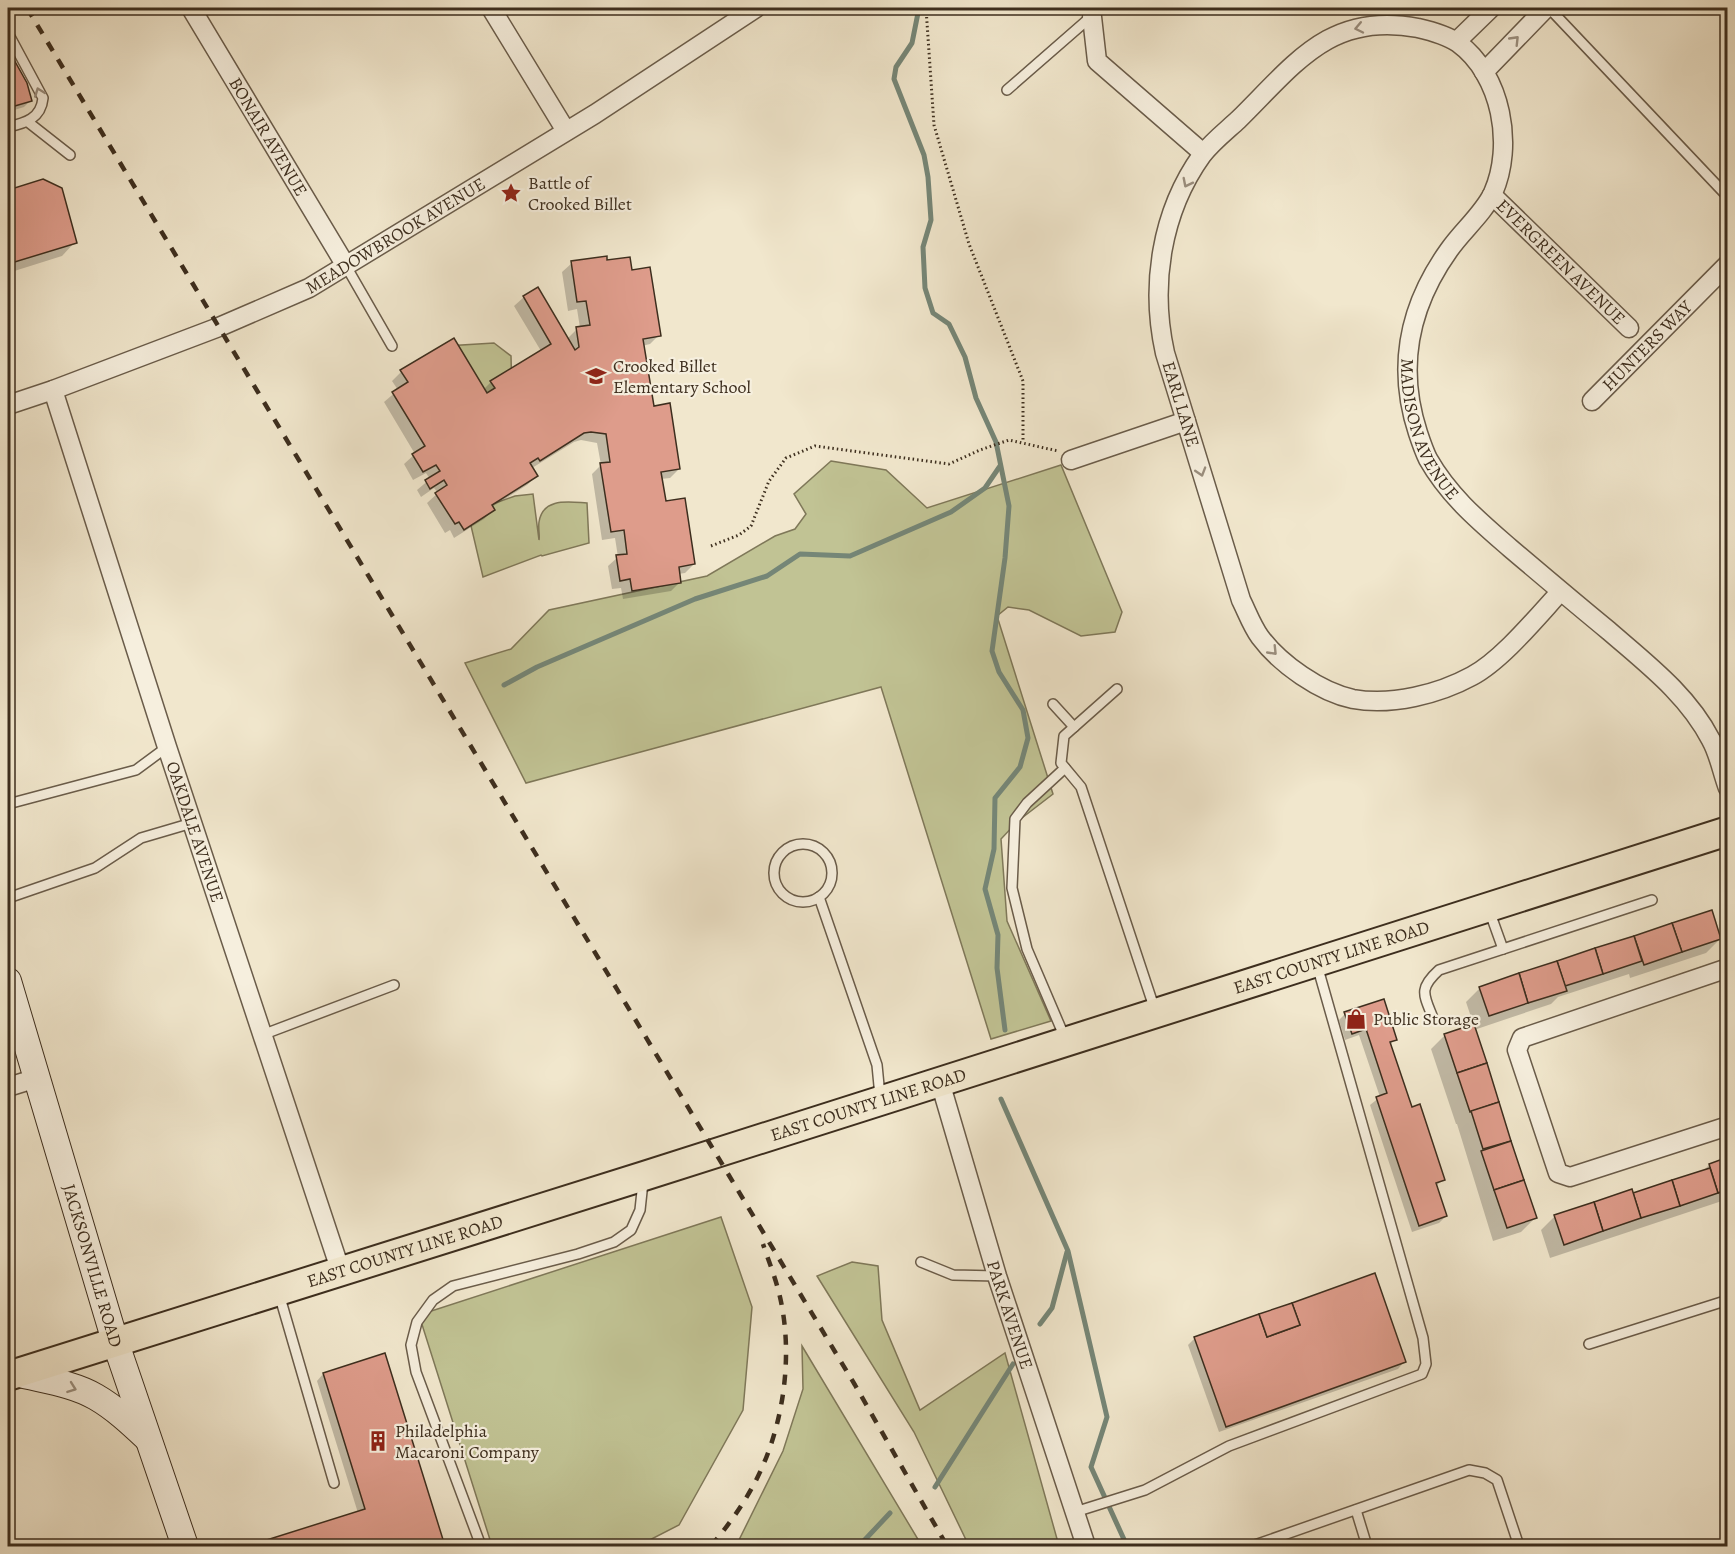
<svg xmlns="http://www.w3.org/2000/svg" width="1735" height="1554" font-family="Alegreya,serif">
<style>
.green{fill:#c1c394;stroke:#7f7859;stroke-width:1.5}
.shadow{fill:#0003}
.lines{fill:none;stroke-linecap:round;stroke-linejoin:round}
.stream{stroke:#758677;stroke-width:5}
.building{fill:#de9c8b;stroke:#3d2e1e;stroke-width:1.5}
.lane-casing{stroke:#6a5c4a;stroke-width:12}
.street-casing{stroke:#6a5c4a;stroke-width:21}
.secondary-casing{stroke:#3d2e1e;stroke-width:28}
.primary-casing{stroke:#3d2e1e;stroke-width:32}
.path{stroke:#3d2e1e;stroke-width:3;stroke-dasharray:1.5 3;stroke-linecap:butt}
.lane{stroke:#f6efde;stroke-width:9}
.street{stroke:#f6efde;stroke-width:18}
.secondary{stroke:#f6efde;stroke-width:26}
.primary{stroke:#f1e7cd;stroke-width:28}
.rail{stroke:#3d2e1e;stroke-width:4.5;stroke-dasharray:10 10;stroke-linecap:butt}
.oneway{stroke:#9a8e7e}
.labels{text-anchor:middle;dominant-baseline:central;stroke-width:4.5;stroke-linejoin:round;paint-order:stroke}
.street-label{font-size:18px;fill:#3d2e1e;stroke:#f6efde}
.poi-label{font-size:18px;fill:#3d2e1e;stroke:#f6efde;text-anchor:start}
</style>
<rect width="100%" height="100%" fill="#f1e7cd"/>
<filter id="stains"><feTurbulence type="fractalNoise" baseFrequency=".00333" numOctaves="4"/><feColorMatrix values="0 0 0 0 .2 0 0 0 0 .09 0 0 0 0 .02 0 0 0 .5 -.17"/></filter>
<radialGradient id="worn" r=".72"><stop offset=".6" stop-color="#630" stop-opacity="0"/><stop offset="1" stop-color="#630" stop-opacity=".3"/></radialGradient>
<g class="green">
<polygon points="494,343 511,356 512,395 476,397 446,346"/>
<polygon points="831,461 886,470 927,508 1061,465 1122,612 1115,632 1081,636 1029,610 1008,607 997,616 1053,794 1018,821 1001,839 1007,921 1051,1021 991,1039 881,687 526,783 465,663 511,649 549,610 707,576 775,536 795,529 806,514 794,494"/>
<path d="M533,494l6,46c1,-4 -1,-12 0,-18 4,-25 30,-20 48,-19l2,40 -47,13 -1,-1 -58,22 -15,-64 47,-17z"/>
<polygon points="721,1217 752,1307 743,1410 679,1525 638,1546 492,1546 419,1315"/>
<polygon points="852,1262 878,1266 882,1320 920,1410 1005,1353 1059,1546 969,1546 914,1432 817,1276"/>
<polygon points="802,1346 922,1546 736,1546 783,1451 803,1389"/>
</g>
<g class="shadow">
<polygon points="8,53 26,83 31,100 24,107 8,112"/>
<polygon points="43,181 75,242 62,256 8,273 8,192"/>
<polygon points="606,262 631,272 659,335 650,344 642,346 652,408 679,469 670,478 661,479 665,503 694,564 685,573 678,574 680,582 671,591 623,599 621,588 612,589 608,566 618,557 615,538 602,540 592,474 601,465 597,443 581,440 574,442 532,468 537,476 527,485 492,507 493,510 484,519 454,538 450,530 445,533 427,503 438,493 434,488 421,497 417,490 430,479 426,473 413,480 404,464 415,454 384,402 398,390 392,381 401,372 483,390 491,382 541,351 514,306 524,297 537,289 567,339 577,329 580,328 577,309 568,311 562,272 572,263"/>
<polygon points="1711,912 1720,939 1706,953 1630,978 1629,974 1558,997 1551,1004 1474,1030 1535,1218 1521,1232 1493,1241 1457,1124 1456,1124 1431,1049 1445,1035 1474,1026 1466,1002 1480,988"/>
<polygon points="1345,1014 1395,1039 1390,1045 1411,1108 1443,1179 1436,1186 1446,1216 1439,1223 1412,1232 1370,1105 1380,1097 1359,1035 1345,1040 1339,1020"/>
<polygon points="1728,1159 1728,1199 1550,1258 1541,1230 1555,1216 1632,1195 1702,1172 1709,1165"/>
<polygon points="1195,1338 1404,1362 1398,1369 1219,1432 1188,1345"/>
<polygon points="384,1355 443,1546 256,1546 358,1513 317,1381 323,1374"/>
</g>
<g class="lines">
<g class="stream">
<polyline points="919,8 912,43 896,67 894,79 924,155 928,177 931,220 923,247 925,288 933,313 949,324 965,357 976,398 996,442 1009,506 1005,558 992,651 999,672 1023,710 1028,738 1020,767 995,798 994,849 985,889 998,935 997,968 1005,1030"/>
<polyline points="504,685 537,667 695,599 767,576 800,554 850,556 951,512 985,488 1000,466"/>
<polyline points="1001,1099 1068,1251 1107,1417 1091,1467 1127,1546"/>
<polyline points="1040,1324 1052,1308 1067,1252"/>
<polyline points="935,1487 1013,1364"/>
<polyline points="859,1546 890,1513"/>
</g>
</g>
<g class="building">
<polygon points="8,49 27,83 32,101 8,108"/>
<polygon points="43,179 62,188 77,243 8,264 8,190"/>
<polygon points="607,256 607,260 630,257 632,270 650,267 661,336 643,339 654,406 670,403 680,469 661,472 666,501 685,498 695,564 679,567 681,583 632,591 630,579 620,581 616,555 627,554 624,530 611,532 600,463 610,462 606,434 591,432 584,433 540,461 538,458 530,463 538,476 492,505 495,510 464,530 459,522 455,524 435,493 447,485 444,480 430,489 425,480 440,471 436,465 423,472 412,454 425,446 392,392 408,382 400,370 454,338 487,393 495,388 490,381 551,344 523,296 538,287 575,350 579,347 576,327 590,325 586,301 577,302 571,261"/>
<polygon points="1712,910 1721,939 1682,952 1672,923"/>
<polygon points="1672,923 1682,952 1644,965 1634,936"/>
<polygon points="1634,936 1642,961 1603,974 1595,948"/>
<polygon points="1595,948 1603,974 1565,986 1557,961"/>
<polygon points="1557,961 1567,991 1528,1003 1519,973"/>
<polygon points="1519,973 1528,1003 1489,1016 1479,987"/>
<polygon points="1384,999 1397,1040 1390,1042 1412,1107 1420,1104 1445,1180 1436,1183 1447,1216 1419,1226 1376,1097 1387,1093 1366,1029 1352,1034 1344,1012"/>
<polygon points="1474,1024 1487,1063 1457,1073 1444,1034"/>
<polygon points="1487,1063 1499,1102 1470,1112 1457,1073"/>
<polygon points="1499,1102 1511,1141 1483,1149 1471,1111"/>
<polygon points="1511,1141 1524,1180 1494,1190 1481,1151"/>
<polygon points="1728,1157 1728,1190 1718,1193 1709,1164"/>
<polygon points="1710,1168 1718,1193 1680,1206 1672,1180"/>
<polygon points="1524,1180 1537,1218 1507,1228 1494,1190"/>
<polygon points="1672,1180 1680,1206 1641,1218 1633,1193"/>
<polygon points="1632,1189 1641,1218 1603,1231 1594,1202"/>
<polygon points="1594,1202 1603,1231 1564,1245 1554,1215"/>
<polygon points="1375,1273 1406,1362 1226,1427 1194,1337 1259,1314 1267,1337 1300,1325 1292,1303"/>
<polygon points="1292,1303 1300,1325 1267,1337 1259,1314"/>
<polygon points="385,1353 445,1546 258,1546 257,1543 365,1509 323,1373"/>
</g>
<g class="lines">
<g class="lane-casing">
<g id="lane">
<polyline points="1549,8 1728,197"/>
<path d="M8,33l35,65c-2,21 -18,25 -35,29"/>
<polyline points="1007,90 1101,8"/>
<polyline points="28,122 70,155"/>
<polyline points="346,266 392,346"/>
<polyline points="1117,689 1064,736 1061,763 1081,787 1155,1010"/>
<polyline points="1053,704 1074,727"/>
<polyline points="8,804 136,770 167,747"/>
<circle cx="803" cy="873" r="29"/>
<polyline points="819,897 877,1065 880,1096"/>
<polyline points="8,898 95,868 141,838 192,823"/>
<polyline points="1489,910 1503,949"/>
<path d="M1433,1018c-9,-23 -15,-29 6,-48l213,-70"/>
<polyline points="262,1035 394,985"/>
<polyline points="1065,1038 1027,949 1012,888 1015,819 1027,803 1065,768"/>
<polyline points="921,1262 953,1275 997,1276"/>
<polyline points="279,1294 334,1483"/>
<polyline points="1589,1344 1728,1300"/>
<polyline points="1356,1510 1367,1546"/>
<polyline points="1075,1512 1145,1490 1229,1446 1422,1374 1426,1364 1423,1338 1317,965"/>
<polyline points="481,1546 416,1372 411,1345 417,1322 433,1300 453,1286 578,1254 614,1242 631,1230 640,1210 643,1182"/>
<polyline points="1252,1546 1469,1470 1485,1473 1497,1480 1519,1546"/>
</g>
</g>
<g class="street-casing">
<g id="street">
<path id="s1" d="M191,8l155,258"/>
<polyline points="491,8 566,131"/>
<polyline points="1092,17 1097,61 1203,153"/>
<polyline points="1457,41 1491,8"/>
<polyline points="1484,72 1546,8"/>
<path id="s2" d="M1492,195l137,133"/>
<path id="s3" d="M53,390l114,357 174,525"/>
<path id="s4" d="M1592,401l136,-137"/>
<path id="s5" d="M8,405l45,-15 166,-63 90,-39 286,-174 161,-106"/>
<polyline points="1071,460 1186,421"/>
<path id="s6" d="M1561,591c-24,26 -59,69 -89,85 -33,18 -80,30 -119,23 -33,-7 -73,-35 -93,-62 -8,-11 -13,-25 -19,-37l-76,-247c-15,-67 -4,-141 37,-198 10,-13 24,-24 36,-35 57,-56 92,-109 180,-92 13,3 30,8 40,15 44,32 56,103 35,150 -10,21 -31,38 -44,57 -40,56 -53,116 -31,183 3,9 6,18 10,26 21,37 51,62 82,89 33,28 66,56 99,83 38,33 79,64 102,109 8,14 11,32 17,48"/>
<polyline points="1728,968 1522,1038 1517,1050 1558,1173 1570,1177 1728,1126"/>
<path id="s7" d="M940,1082l57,194 89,270"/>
<polyline points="8,1087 37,1078"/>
</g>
</g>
<g class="secondary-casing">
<g id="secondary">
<path id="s8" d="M8,981l107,360 70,205"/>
<path d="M16,1373c26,7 56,10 80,24 19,11 35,26 51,41"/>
</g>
</g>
<g class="primary-casing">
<g id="primary">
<path id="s9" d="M8,1376l636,-200 1084,-345"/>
</g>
</g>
<g class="path">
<polyline points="926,8 934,125 969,244 1023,381 1023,442"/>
<polyline points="711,546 739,535 751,526 769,481 786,458 815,446 949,464 980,450 1009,440 1058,451"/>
</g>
<use href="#lane" class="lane"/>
<use href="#street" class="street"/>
<use href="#secondary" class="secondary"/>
<use href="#primary" class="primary"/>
<g class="rail">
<polyline points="27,8 855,1385 947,1546"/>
<path d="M711,1546c16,-19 30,-38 42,-60 30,-55 41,-128 27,-189 -4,-18 -11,-35 -17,-53"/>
</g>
</g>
<defs><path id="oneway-chevron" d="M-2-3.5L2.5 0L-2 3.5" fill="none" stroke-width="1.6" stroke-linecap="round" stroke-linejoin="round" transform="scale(1.5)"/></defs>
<g class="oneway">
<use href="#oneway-chevron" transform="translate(1359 28) rotate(168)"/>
<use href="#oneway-chevron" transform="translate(1515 40) rotate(-46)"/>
<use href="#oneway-chevron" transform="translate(39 92) rotate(-111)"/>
<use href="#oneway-chevron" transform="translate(1187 183) rotate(117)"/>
<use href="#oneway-chevron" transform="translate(1201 472) rotate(73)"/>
<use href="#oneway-chevron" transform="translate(1273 651) rotate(46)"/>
<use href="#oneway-chevron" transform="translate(72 1388) rotate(20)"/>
</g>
<defs>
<g id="sight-bare" transform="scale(1.62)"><path d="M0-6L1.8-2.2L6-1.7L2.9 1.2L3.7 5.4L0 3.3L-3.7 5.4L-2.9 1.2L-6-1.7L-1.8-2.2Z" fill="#8f2418" stroke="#f6efde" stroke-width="2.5" paint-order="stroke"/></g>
<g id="school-bare" transform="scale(1.62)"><path d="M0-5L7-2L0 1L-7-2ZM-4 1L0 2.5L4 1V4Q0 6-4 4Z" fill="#8f2418" stroke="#f6efde" stroke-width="2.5" paint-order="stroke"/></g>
<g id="shop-bare" transform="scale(1.62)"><path d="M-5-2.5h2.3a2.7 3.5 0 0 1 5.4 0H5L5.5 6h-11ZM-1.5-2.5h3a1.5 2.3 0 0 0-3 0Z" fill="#8f2418" stroke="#f6efde" stroke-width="2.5" paint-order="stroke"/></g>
<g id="building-bare" transform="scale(1.62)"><path d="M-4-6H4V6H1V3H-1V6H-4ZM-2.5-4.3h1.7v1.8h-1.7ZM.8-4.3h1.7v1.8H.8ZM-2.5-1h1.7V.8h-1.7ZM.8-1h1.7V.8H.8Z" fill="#8f2418" stroke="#f6efde" stroke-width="2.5" paint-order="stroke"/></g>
</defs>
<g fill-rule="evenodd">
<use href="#sight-bare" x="511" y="193"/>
<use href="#school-bare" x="596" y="376"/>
<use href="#shop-bare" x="1356" y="1019"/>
<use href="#building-bare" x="378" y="1441"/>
</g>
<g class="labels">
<g class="street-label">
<text stroke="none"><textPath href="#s1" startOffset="150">BONAIR AVENUE</textPath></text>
<text stroke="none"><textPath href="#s5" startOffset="424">MEADOWBROOK AVENUE</textPath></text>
<text stroke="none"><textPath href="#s2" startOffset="96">EVERGREEN AVENUE</textPath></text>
<text stroke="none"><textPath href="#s4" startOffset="78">HUNTERS WAY</textPath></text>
<text transform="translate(1181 404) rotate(73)">EARL LANE</text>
<text stroke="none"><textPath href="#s6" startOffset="1605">MADISON AVENUE</textPath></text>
<text stroke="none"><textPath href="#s3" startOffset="464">OAKDALE AVENUE</textPath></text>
<text stroke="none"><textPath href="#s9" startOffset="1388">EAST COUNTY LINE ROAD</textPath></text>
<text stroke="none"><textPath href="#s9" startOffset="902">EAST COUNTY LINE ROAD</textPath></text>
<text stroke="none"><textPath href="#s9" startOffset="416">EAST COUNTY LINE ROAD</textPath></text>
<text stroke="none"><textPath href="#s8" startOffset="297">JACKSONVILLE ROAD</textPath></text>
<text stroke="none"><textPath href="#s7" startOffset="243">PARK AVENUE</textPath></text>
</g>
<g class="poi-label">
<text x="528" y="183">Battle of<tspan x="528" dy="21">Crooked Billet</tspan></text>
<text x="613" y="366">Crooked Billet<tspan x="613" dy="21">Elementary School</tspan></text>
<text x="1373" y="1019">Public Storage</text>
<text x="395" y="1431">Philadelphia<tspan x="395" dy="21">Macaroni Company</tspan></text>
</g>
</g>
<rect width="1735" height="1554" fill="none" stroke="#f1e7cd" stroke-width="30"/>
<rect x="9" y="9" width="1717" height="1536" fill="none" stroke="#3d2e1e" stroke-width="3"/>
<rect x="15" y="15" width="1705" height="1524" fill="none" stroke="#3d2e1e" stroke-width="1.5"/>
<rect width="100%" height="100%" filter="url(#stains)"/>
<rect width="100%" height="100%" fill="url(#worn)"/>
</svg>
